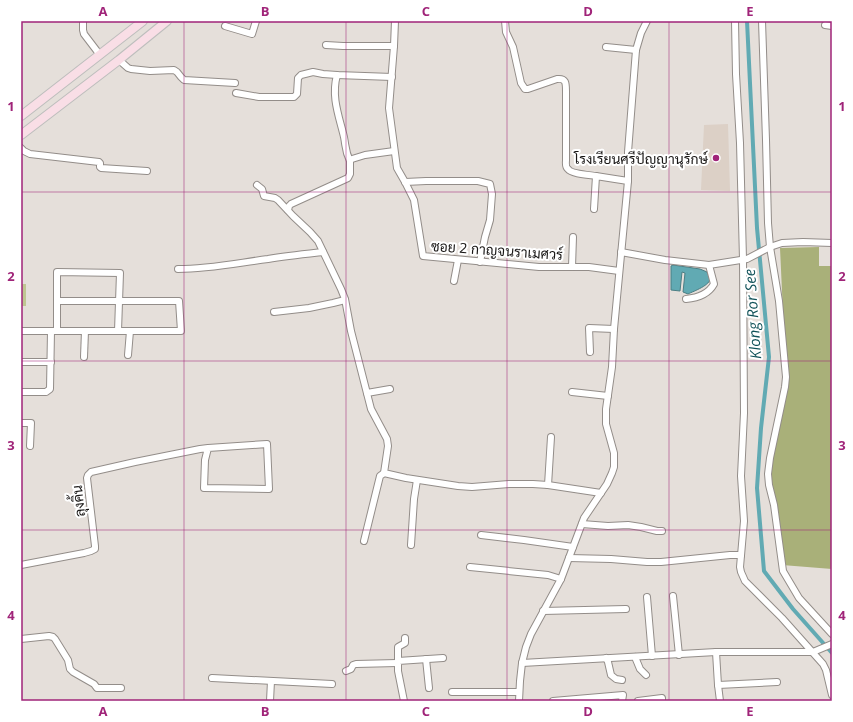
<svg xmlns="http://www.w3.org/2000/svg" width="853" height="722" font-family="'Open Sans',Sarabun,sans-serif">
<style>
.built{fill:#dcd0c6}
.green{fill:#bfc692}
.forest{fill:#a9b079}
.water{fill:#61aab3;stroke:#4b7e84}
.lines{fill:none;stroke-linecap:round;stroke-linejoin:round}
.canal{stroke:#61aab3;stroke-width:4}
.minor-casing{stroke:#938d89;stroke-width:8}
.major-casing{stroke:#bebebd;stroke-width:10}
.minor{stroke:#fff;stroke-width:6}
.major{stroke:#f9dee6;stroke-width:8}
.grid{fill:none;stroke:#a02479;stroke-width:1;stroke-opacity:0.55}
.poi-dot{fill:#a02479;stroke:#fff;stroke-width:1.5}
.labels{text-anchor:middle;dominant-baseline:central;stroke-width:4;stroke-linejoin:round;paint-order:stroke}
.poi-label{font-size:14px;fill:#181615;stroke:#fff;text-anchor:end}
.street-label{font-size:14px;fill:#181615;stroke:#fff}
.water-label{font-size:15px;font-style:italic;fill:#0f5158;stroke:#fff}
.neatline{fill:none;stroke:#a02479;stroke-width:1.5}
.grid-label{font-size:13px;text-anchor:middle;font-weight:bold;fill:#a02479}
</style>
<rect width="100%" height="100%" fill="#e5dfda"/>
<polygon class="built" points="728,124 730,191 701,190 704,125"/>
<rect class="green" x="21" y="284" width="5" height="22"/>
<polygon class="forest" points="819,247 819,266 832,266 832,569 782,565 768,465 786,377 780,248"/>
<path class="water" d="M673,265l27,4 7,3c1,2 2,4 3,6 1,7 -16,13 -22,16l-5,-2 2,-19 -3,-1 -2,19 -9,-1v-24z"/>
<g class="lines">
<polyline class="canal" points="747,21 757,228 769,357 761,428 757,488 764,571 793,609 832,653"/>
<g class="minor-casing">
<g id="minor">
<polyline points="83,21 83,30 84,34 100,55"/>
<polyline points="395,21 394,46 389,108 397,168 405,182 414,200 423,256 539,267 589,267 619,271"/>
<path d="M505,21l1,11 7,15 8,36 4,6h3l29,-10c9,-1 9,4 9,12v69c0,3 -1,7 2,9 3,5 22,6 28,7"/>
<polyline points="735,21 736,74 740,143 743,259 744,413 741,476 744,521 740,567 741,572 745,581 782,618 823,664 826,670 832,695"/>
<polyline points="762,21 766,140 768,223 770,247 779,301 786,377 785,387 770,458 768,474 769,485 774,505 783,571 799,598 832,634"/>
<polyline points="825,25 832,26"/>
<polyline points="225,26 252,34 256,21"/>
<polyline points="326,45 343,46 394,46"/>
<polyline points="606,47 636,50"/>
<polyline points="119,60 128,68 131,69 150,71 174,70 177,72 181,77 184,80 235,83"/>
<path d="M337,75c-6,22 2,41 7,62 2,10 1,14 6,24"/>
<polyline points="236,93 259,97 294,97 297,94 298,78 301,75 313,72 323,74 337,75 392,77"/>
<polyline points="21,148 24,151 30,154 99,162 100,163 100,167 101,168 147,171"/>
<polyline points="405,182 426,181 478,181 490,184 492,194 490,220 485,237 480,262"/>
<polyline points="257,185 262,189 264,196 275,198 278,200 293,216 310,232 318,241 341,289 345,299 351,331 371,409 387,439 388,446 384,473 406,478 458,486 472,487 509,484 533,484 548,485 601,493"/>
<polyline points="594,209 596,176 615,179 628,181"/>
<polyline points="288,210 289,206 291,204 348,178 350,174 350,161 352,159 365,155 394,151"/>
<polyline points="621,252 665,260 709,265 747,259 770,247 782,243 803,242 832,243"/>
<polyline points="572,267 573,237"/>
<path d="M178,269c31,0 59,-6 90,-10 18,-3 37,-5 55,-7"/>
<polyline points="454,281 458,260"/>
<path d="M686,299c11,-1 22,-4 28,-15l-5,-19"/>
<polyline points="57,301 57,272 120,273 118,331"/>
<polyline points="274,312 309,308 333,303 345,300"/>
<path d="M21,331c53,0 106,0 160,0l-2,-30h-122v30"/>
<polyline points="590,352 589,328 614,329"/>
<polyline points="128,355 130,331"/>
<polyline points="84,357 85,331"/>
<polyline points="21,362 51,362"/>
<polyline points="21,392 46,392 50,389 51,331"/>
<polyline points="572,392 608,396"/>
<polyline points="367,393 390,389"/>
<polyline points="21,423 31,423 30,446"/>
<polyline points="548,485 551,437"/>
<polyline points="582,524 608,526 628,525 641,527 657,531 662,531"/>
<polyline points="481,535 524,540 573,547"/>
<polyline points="364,541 380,476 384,473"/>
<polyline points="411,545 414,499 417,480"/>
<polyline points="569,558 611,559 647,562 661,562 730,555 741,555"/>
<polyline points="21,565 84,553 91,551 95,549 95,546 87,478 88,475 91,472 135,462 200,449 208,448 267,444 269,489 204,488 205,460 208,448"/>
<polyline points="470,567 548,575 561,579"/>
<polyline points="673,596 679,655"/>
<polyline points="647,597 652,656"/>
<polyline points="543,611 626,609"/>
<polyline points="21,639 49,636 53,637 55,639 68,660 70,669 73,672 94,684 97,688 121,688"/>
<polyline points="716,652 718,685 720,701"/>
<polyline points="635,657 640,669 646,675"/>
<polyline points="606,658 608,662 611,675 616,679 622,680"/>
<polyline points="426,659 429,688"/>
<polyline points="398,661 398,647 405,643 405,638"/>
<polyline points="522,663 716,652 813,652 832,644"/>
<polyline points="346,671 351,669 353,665 356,664 397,663"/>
<polyline points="212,678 332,684"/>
<polyline points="718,685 777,682"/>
<polyline points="452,692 519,692"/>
<polyline points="270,701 271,681"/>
<polyline points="404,701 398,671 398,661 443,658"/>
<polyline points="519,701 520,681 522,663 526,647 531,634 561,579 584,518 607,484 612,473 614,467 614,453 606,424 606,409 612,367 614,329 628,181 628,152 636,50 641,33 647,21"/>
<polyline points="553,701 623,695 622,701"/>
<polyline points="638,701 662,698 662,701"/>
</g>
</g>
<g class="major-casing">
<g id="major">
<polyline points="21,116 143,21"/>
<polyline points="21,135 119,60 167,21"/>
</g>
</g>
<use href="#minor" class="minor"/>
<use href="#major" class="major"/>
</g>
<path class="grid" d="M184,21v680M346,21v680M507,21v680M669,21v680M21,192h811M21,361h811M21,530h811"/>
<circle class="poi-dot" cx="716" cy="158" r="4"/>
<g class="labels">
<g class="poi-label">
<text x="708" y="158">โรงเรียนศรีปัญญานุรักษ์</text>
</g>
<g class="street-label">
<text transform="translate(497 250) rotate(4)">ซอย 2 กาญจนราเมศวร์</text>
<text transform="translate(78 501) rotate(-96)">ลุงคิ้น</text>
</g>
<g class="water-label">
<text transform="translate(752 314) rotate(-94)">Klong Ror See</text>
</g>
</g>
<rect width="853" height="722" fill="none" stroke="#ffffff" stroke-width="44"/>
<rect x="22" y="22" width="809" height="678" class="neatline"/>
<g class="grid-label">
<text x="103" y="16">A</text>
<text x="265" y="16">B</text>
<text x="426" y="16">C</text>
<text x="588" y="16">D</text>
<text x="750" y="16">E</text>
<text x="11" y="111">1</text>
<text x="842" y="111">1</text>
<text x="11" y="281">2</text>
<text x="842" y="281">2</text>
<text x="11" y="450">3</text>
<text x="842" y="450">3</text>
<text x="11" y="620">4</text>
<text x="842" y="620">4</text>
<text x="103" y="716">A</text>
<text x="265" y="716">B</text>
<text x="426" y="716">C</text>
<text x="588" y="716">D</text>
<text x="750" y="716">E</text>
</g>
</svg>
